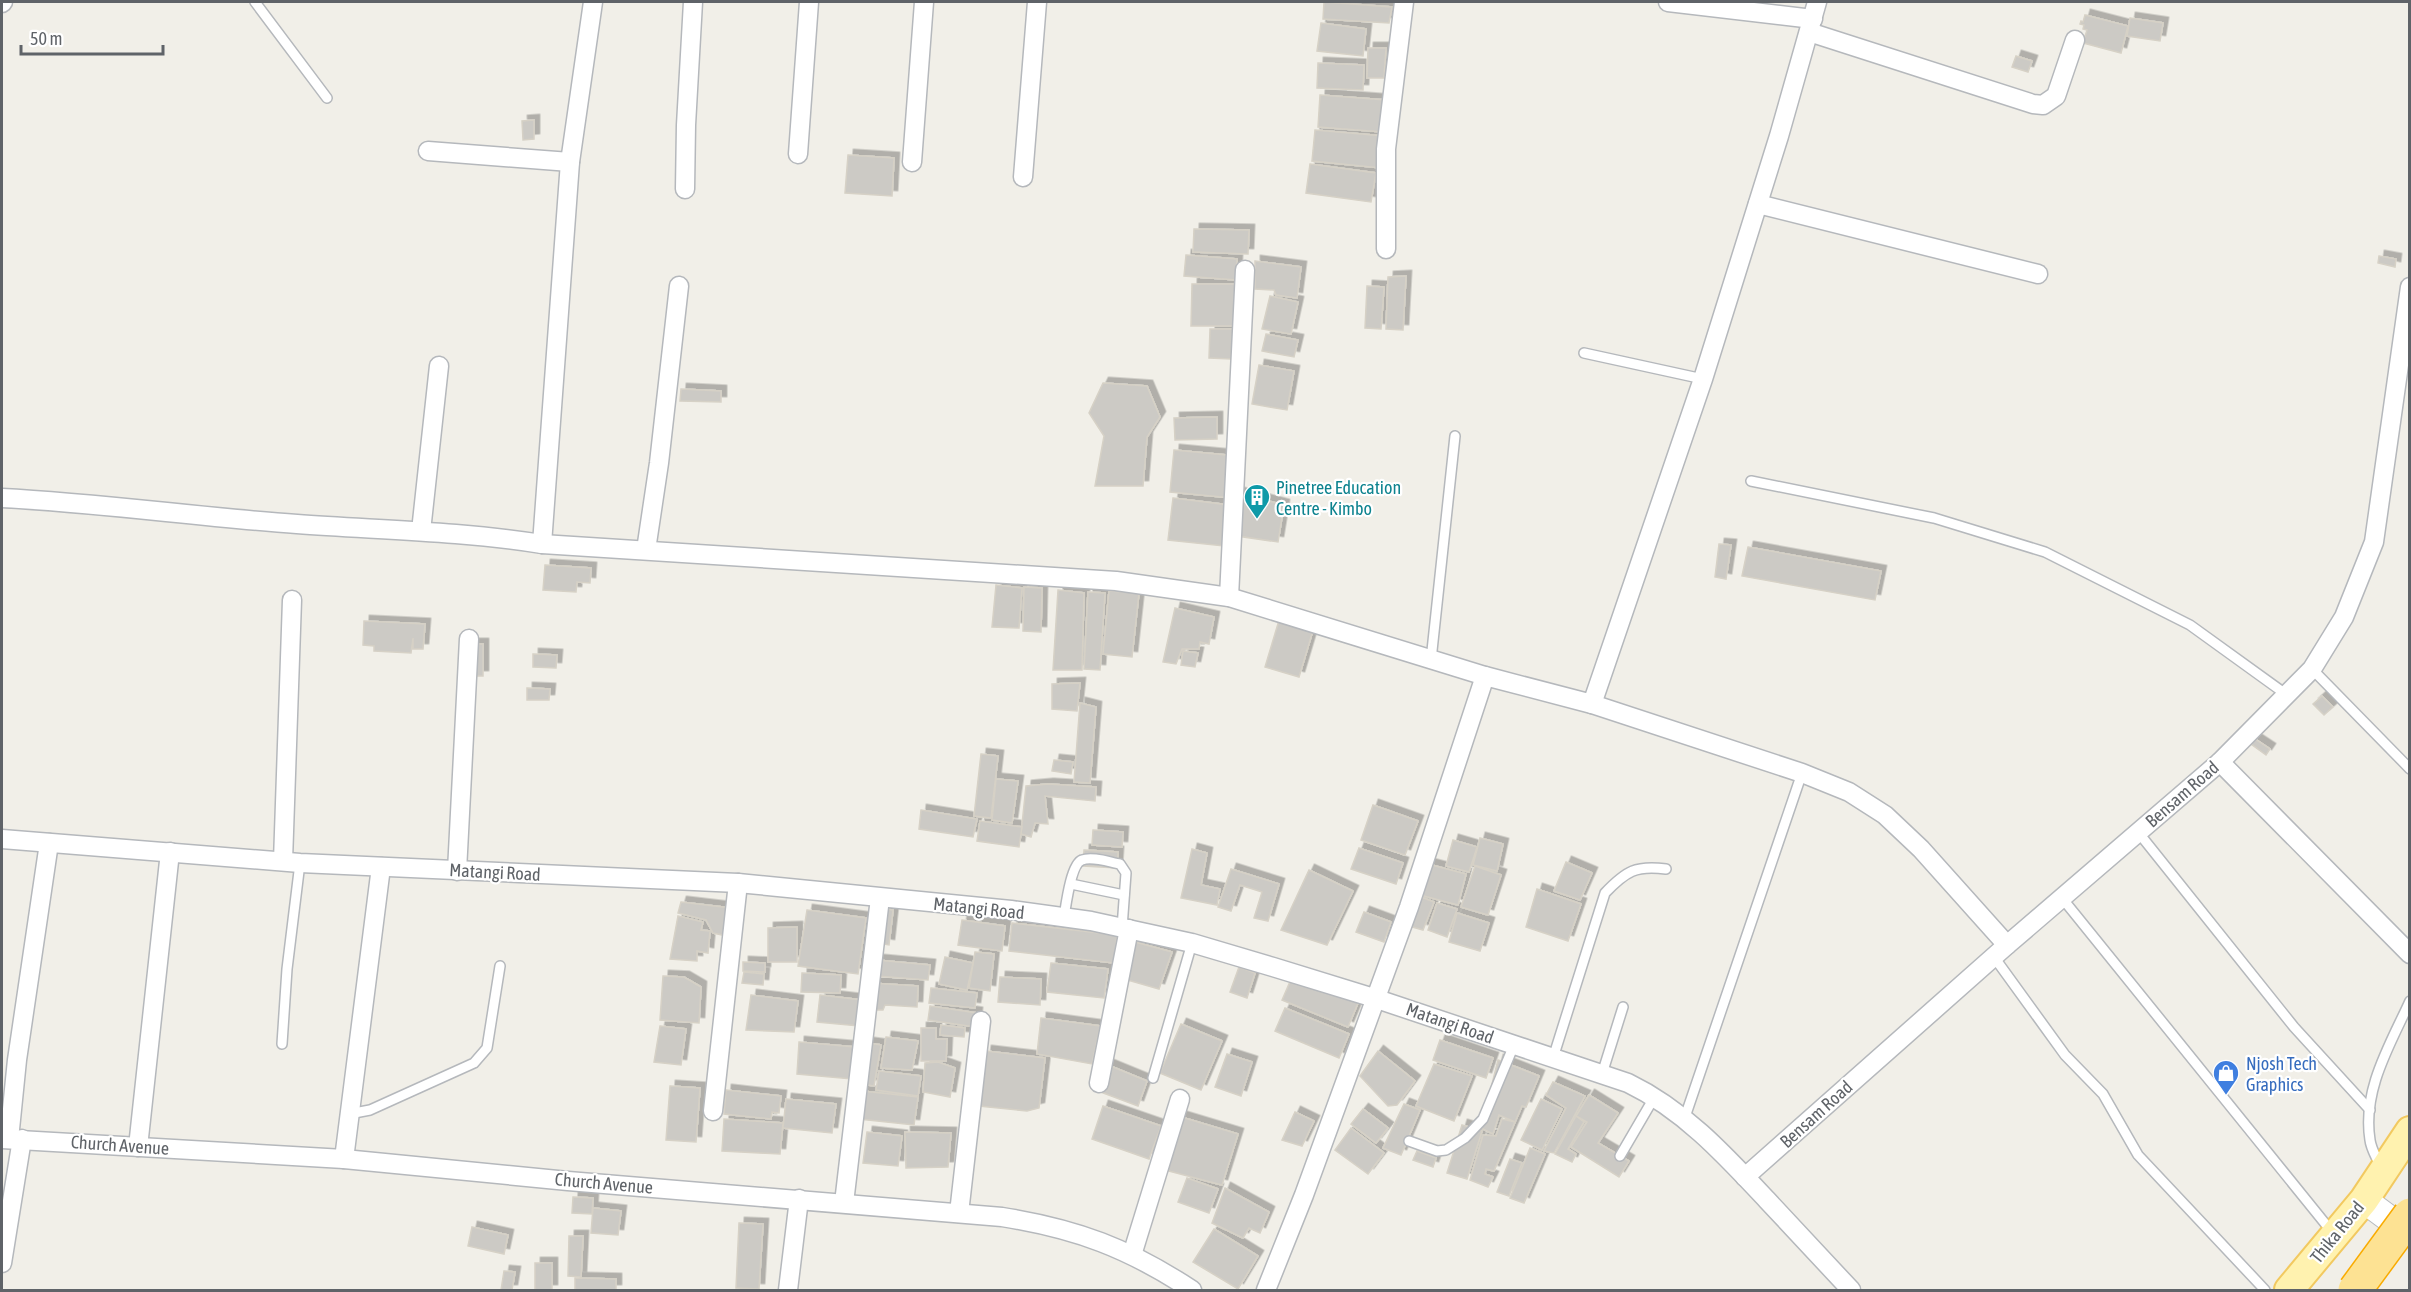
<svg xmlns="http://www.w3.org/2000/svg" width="2411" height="1292" font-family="'Asap Condensed',sans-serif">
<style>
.building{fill:#cccac5;stroke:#d6d1c6;stroke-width:1.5;filter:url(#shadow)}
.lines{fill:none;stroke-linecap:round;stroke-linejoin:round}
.lane-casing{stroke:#b5b8bc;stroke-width:12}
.street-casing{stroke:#b5b8bc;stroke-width:21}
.secondary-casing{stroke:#b6babf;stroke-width:28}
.primary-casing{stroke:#f2c960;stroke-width:32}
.lane{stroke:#fff;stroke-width:9}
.street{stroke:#fff;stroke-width:18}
.secondary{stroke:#fff;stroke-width:26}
.primary{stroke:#fff2af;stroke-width:28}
.highway-bridge-casing{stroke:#f9ab00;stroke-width:36;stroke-linecap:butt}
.highway-bridge{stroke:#fde293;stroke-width:33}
.labels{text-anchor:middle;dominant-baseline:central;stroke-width:4.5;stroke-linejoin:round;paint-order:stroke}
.culture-label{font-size:18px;fill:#0d838f;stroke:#fff;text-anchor:start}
.street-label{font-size:18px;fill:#5f6368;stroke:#fff}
.shop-label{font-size:18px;fill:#366cbe;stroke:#fff;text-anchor:start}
</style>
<defs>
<filter id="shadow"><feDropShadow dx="5.5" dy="-5.5" stdDeviation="0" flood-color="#0004"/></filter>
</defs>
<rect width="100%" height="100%" fill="#f1efe8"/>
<g class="building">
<polygon points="1324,2 1392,7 1389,23 1323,19"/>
<polygon points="2085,15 2128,26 2121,53 2083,43 2087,30 2083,29 2084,25 2080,24 2081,21 2083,22"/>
<polygon points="2130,18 2163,23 2160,41 2127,36"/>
<polygon points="1321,23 1366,29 1363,56 1317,51"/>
<polygon points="1368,48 1386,48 1384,78 1367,78"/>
<polygon points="2016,56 2032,61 2028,72 2012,67"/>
<polygon points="1318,63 1364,65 1363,90 1317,88"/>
<polygon points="1320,95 1386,100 1383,132 1318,127"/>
<polygon points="534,120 534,139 523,140 522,121"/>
<polygon points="1315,130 1384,136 1381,168 1312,161"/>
<polygon points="848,155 894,158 892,196 845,193"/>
<polygon points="1310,164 1376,173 1371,202 1306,193"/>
<polygon points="1194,229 1249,230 1248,254 1193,252"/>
<polygon points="1186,255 1237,259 1236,280 1184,276"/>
<polygon points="2379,256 2396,259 2395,267 2378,263"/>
<polygon points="1255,261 1301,267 1297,298 1276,295 1274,290 1255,289"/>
<polygon points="1406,276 1403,330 1386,329 1388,277"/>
<polygon points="1192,284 1235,284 1234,326 1191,326"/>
<polygon points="1367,286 1384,287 1381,329 1365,328"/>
<polygon points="1270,296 1298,302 1291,334 1262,329"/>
<polygon points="1210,329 1233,329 1231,359 1209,358"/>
<polygon points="1266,334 1298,340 1294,357 1262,351"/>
<polygon points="1259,365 1294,371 1287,410 1252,404"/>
<polygon points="1103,383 1147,386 1160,417 1147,437 1143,486 1095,486 1104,436 1089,413"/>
<polygon points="681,389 721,391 721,402 680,401"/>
<polygon points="1217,417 1217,439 1175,440 1174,418"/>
<polygon points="1174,450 1237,456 1232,498 1170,492"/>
<polygon points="1235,492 1284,505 1278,542 1230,535"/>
<polygon points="1173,498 1229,505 1224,546 1168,540"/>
<polygon points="1719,544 1731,545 1726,579 1715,577"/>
<polygon points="1748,547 1881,571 1875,600 1742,576"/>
<polygon points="545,565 591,568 590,583 577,582 576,592 543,590"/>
<polygon points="996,585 1022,588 1019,628 992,627"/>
<polygon points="1024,587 1042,588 1041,632 1023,631"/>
<polygon points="1058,590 1084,593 1082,670 1053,670"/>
<polygon points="1109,591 1139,593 1132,657 1103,654"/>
<polygon points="1088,592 1105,593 1100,670 1084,669"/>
<polygon points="1175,608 1214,617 1209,644 1200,642 1199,649 1182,649 1176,664 1163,662"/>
<polygon points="1280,617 1314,627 1299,677 1265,667"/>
<polygon points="364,621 425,624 423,649 413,649 413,638 411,653 374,651 374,646 363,645"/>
<rect x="472" y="644" width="11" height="32"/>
<polygon points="1183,651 1198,653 1195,667 1181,665"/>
<polygon points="533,654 557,655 556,668 533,667"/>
<polygon points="1080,683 1077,711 1052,709 1052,684"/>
<polygon points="527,688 550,689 549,700 527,700"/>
<polygon points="2322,696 2333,707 2324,715 2313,704"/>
<polygon points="1080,703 1096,707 1090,783 1074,782"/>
<polygon points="2255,739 2270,749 2266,755 2251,744"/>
<polygon points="981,754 998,756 991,818 974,816"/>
<polygon points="1054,760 1073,762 1071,774 1052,771"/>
<polygon points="996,779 1018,781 1012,823 992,820"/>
<polygon points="1048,784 1096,787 1095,801 1045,796 1048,824 1035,823 1031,837 1021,834 1026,786"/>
<polygon points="1373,805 1418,821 1405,855 1361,840"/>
<polygon points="921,810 977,819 973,837 919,829"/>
<polygon points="980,821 1022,827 1019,847 977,841"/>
<polygon points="1093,830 1123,832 1122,847 1092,845"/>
<polygon points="1480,838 1503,844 1497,871 1473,865"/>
<polygon points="1453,840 1477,847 1469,872 1446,866"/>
<polygon points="1359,848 1403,863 1396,884 1351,869"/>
<polygon points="1192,849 1207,853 1201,885 1220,889 1217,905 1181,898"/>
<polygon points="1084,850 1118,852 1117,868 1083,866"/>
<polygon points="1566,862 1592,873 1580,900 1554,891"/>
<polygon points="1428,864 1466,874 1458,905 1420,895"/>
<polygon points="1475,866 1501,875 1488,915 1461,907"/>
<polygon points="1231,869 1279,884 1268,921 1254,918 1262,892 1240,885 1231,911 1218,907"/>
<polygon points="1309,870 1353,891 1327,945 1281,930"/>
<polygon points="1537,889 1581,904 1568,941 1526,927"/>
<polygon points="1416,895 1434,902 1423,930 1405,925"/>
<polygon points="681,902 731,908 727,936 713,933 706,920 678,913"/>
<polygon points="1437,903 1457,909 1447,937 1428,930"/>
<polygon points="881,908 893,910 889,945 877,943"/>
<polygon points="807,910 866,918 858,974 798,966"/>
<polygon points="1364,912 1391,922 1384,942 1356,932"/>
<polygon points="1457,913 1489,923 1480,951 1449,942"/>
<polygon points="678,916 703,922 701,930 710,931 708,953 697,951 697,961 670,959"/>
<polygon points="962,920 1005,926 1002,951 958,945"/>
<polygon points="1012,923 1117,935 1114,963 1009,951"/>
<polygon points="797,927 797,962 768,962 768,928"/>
<polygon points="1135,942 1172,952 1159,989 1124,979"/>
<polygon points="975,952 994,954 990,991 969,988"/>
<polygon points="945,957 973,963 967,990 939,984"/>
<polygon points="877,960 930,965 928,980 876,976"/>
<polygon points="743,962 765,963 765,972 743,971"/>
<polygon points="1051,963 1108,969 1104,998 1047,992"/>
<polygon points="1239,967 1255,973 1247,998 1230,992"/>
<polygon points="744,972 764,974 763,985 742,983"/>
<polygon points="802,973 841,975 840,993 801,992"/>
<polygon points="663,976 684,977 701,987 699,1023 660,1020"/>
<polygon points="1000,977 1041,979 1040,1005 998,1002"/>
<polygon points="1292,977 1358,1003 1348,1027 1282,1000"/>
<polygon points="870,983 918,986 917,1007 885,1005 883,1010 869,1010"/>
<polygon points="931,988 977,993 975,1008 929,1003"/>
<polygon points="751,995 798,1001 794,1032 746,1030"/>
<polygon points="820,995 862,1000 859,1026 817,1022"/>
<polygon points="930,1006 977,1013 975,1027 928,1020"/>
<polygon points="1285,1008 1349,1034 1339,1058 1275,1031"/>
<polygon points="1041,1018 1100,1026 1092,1064 1037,1054"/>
<polygon points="1181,1024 1222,1041 1201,1090 1160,1073"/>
<polygon points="941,1025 965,1028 964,1037 940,1035"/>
<polygon points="660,1026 686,1029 681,1065 654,1062"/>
<polygon points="921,1028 936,1028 936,1039 947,1039 946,1061 921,1061"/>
<polygon points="886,1037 918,1041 912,1070 881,1068"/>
<polygon points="1440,1040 1493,1058 1486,1078 1433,1060"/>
<polygon points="799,1042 855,1047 852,1079 797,1074"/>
<polygon points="868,1043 881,1045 874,1086 861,1084"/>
<polygon points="986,1051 1045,1058 1039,1108 1027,1111 979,1106"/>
<polygon points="1378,1051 1415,1081 1397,1105 1388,1106 1360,1076"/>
<polygon points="1227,1054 1252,1062 1241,1096 1215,1087"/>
<polygon points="1498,1060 1539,1076 1526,1107 1522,1106 1515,1122 1499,1115 1493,1134 1481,1128"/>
<polygon points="938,1062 955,1068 950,1097 923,1092 925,1063"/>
<polygon points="1434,1064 1472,1076 1454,1121 1416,1106"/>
<polygon points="1108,1065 1147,1081 1138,1106 1098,1091"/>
<polygon points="879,1071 921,1076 918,1096 876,1090"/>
<polygon points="1553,1082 1585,1096 1554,1153 1544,1151 1566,1108 1546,1095"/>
<polygon points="670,1086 700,1088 696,1142 666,1140"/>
<polygon points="726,1090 781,1096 779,1113 772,1112 771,1119 724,1114"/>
<polygon points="862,1091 918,1097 914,1125 859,1119"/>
<polygon points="1589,1095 1618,1113 1598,1143 1629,1161 1619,1177 1571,1147 1587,1122 1576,1116"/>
<polygon points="786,1099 836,1104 832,1133 783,1128"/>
<polygon points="1541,1099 1562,1109 1542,1150 1521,1140"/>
<polygon points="1404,1104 1420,1110 1401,1155 1383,1148"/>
<polygon points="1103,1106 1161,1126 1149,1159 1092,1139"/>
<polygon points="1363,1109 1388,1128 1376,1143 1351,1124"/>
<polygon points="1295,1112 1314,1121 1302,1146 1282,1140"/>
<polygon points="1178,1116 1238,1134 1222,1185 1161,1169"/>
<polygon points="1576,1116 1584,1122 1568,1149 1576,1154 1572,1162 1555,1154"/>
<polygon points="724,1119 783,1123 780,1154 722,1151"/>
<polygon points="1502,1119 1515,1122 1494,1171 1486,1169 1485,1174 1493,1177 1488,1187 1470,1180 1483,1135 1496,1136"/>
<polygon points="1462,1125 1482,1131 1467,1179 1447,1173"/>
<polygon points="1351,1128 1384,1153 1368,1174 1335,1150"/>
<polygon points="867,1132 902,1136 898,1166 863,1163"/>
<polygon points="905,1132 951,1133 948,1167 906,1168"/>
<polygon points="1530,1148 1545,1154 1524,1203 1510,1198"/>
<polygon points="1417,1151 1436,1158 1433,1167 1413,1160"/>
<polygon points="1510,1159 1522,1163 1509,1196 1497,1192"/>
<polygon points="1187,1178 1218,1189 1209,1213 1178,1202"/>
<polygon points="1225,1188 1269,1212 1260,1233 1249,1228 1243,1238 1212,1223"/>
<polygon points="573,1197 593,1198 592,1214 572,1213"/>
<polygon points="593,1208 621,1211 618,1235 591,1233"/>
<polygon points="739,1223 763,1224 759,1289 736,1288"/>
<polygon points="472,1227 508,1235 504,1254 468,1246"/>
<polygon points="1214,1229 1258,1256 1238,1289 1193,1262"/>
<polygon points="569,1236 583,1236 581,1277 568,1276"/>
<rect x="535" y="1263" width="17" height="27"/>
<polygon points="504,1271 515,1272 512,1290 501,1290"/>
<polygon points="575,1278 616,1279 616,1290 575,1290"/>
</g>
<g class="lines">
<g class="lane-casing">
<g id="lane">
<polyline points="255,2 327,98"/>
<polyline points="1584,353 1703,379"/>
<polyline points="1751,481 1934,518 2045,552 2190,625 2287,695"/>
<polyline points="1431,660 1455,436"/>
<polyline points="2312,669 2410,769"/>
<polyline points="2138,832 2294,1027 2370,1110"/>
<polyline points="1071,884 1124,895"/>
<polyline points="2062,898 2332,1232"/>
<path d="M1064,917c2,-12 7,-53 18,-57 10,-4 27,2 38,4l6,9 -4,55"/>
<polyline points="1994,957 2065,1055 2103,1094 2138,1155 2265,1290"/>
<polyline points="282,1044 287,969 300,863"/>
<path d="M1553,1058l52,-165c21,-22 31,-28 61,-24"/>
<polyline points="1602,1074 1623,1007"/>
<polyline points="1153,1078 1192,943"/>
<polyline points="349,1114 370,1110 474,1063 487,1048 500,966"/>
<polyline points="1685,1117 1802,773"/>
<polyline points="1409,1141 1437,1151 1446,1150 1465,1138 1483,1119 1514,1045"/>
<polyline points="1620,1156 1655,1096"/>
<path d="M2380,1166c-3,-8 -9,-17 -10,-26 -8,-50 20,-95 40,-139"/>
</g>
</g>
<g class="street-casing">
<g id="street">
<polyline points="1668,2 1813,19"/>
<polyline points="2,3 3,2"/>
<polyline points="1809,32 2033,104 2043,105 2056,96 2075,40"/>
<polyline points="428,151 570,162"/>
<polyline points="798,154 809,2"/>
<polyline points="912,162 924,2"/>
<polyline points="1023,177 1037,2"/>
<polyline points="685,189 686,125 693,2"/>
<polyline points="1758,204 2038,274"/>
<polyline points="1386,249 1386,149 1404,2"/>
<path d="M2,498c98,5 196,19 295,26 82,6 164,7 245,20l574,37 113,16 256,79 107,28 210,69 47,19 36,23 36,34 86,96"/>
<polyline points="421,531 439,366"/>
<polyline points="542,544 570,162 593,2"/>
<polyline points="646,550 659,463 679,286"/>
<polyline points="1229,597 1245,270"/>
<polyline points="1592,704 1703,379 1779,136 1817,2"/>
<polyline points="2220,762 2410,954"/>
<path d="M2,839l298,24 438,20 273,27 80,11 101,22 81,24 101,31 254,85c56,27 97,72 139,117 28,30 56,60 84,90"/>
<polyline points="283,861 292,600"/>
<polyline points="457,871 469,639"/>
<polyline points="1099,1083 1129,929"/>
<polyline points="713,1111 738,883"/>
<path d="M2,1139l342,20 224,22 434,36c75,12 126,31 190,73"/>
<polyline points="9,1139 17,1060 49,843"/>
<polyline points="138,1147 170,852"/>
<polyline points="344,1159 381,867"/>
<polyline points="1745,1177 2007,945 2220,762 2312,669 2344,617 2374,542 2410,287"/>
<polyline points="844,1203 880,898"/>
<polyline points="959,1213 981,1021"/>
<polyline points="1132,1255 1180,1099"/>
<polyline points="2,1263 22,1139"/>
<polyline points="788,1290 799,1199"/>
<polyline points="1266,1290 1304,1195 1409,907 1485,676"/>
</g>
</g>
<g class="secondary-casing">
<polyline id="secondary" points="2364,1200 2410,1234"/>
</g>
<g class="primary-casing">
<polyline id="primary" points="2289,1290 2364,1200 2410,1131"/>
</g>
<use href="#lane" class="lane"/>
<use href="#street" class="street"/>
<use href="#secondary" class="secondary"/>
<use href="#primary" class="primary"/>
<g class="highway-bridge-casing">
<polyline id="highway-bridge" points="2355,1290 2410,1215"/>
</g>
<use href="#highway-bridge" class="highway-bridge"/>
</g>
<defs>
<g id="building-pin" transform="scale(1.35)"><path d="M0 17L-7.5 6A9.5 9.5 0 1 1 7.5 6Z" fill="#0f9aa8" stroke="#fff"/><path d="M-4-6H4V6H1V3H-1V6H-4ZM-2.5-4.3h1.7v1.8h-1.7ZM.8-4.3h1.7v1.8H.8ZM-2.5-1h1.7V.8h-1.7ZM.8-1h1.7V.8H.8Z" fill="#fff"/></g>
<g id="shop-pin" transform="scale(1.35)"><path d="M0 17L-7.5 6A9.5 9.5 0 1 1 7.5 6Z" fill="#3f7fe0" stroke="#fff"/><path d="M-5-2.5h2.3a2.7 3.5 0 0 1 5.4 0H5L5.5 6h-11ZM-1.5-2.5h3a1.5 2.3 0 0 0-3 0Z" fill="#fff"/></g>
</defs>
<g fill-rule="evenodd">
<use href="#building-pin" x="1257" y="497"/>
<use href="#shop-pin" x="2226" y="1073"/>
</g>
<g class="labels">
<g class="culture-label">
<text x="1276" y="487">Pinetree Education<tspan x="1276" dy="21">Centre - Kimbo</tspan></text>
</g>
<g class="street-label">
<text transform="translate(2182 794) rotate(-41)">Bensam Road</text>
<text transform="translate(495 872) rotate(3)">Matangi Road</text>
<text transform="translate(979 908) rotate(6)">Matangi Road</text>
<text transform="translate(1450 1023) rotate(19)">Matangi Road</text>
<text transform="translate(1816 1114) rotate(-42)">Bensam Road</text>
<text transform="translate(120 1145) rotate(4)">Church Avenue</text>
<text transform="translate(604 1183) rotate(5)">Church Avenue</text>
<text transform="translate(2337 1232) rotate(-51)">Thika Road</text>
</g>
<g class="shop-label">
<text x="2246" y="1063">Njosh Tech<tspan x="2246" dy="21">Graphics</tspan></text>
</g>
</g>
<rect width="2411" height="1292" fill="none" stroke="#5f6368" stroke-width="6"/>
<path d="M21 45v9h142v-9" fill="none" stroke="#5f6368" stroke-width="3"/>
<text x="30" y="45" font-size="18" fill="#5f6368" stroke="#ffffff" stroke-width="4.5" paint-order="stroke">50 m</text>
</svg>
